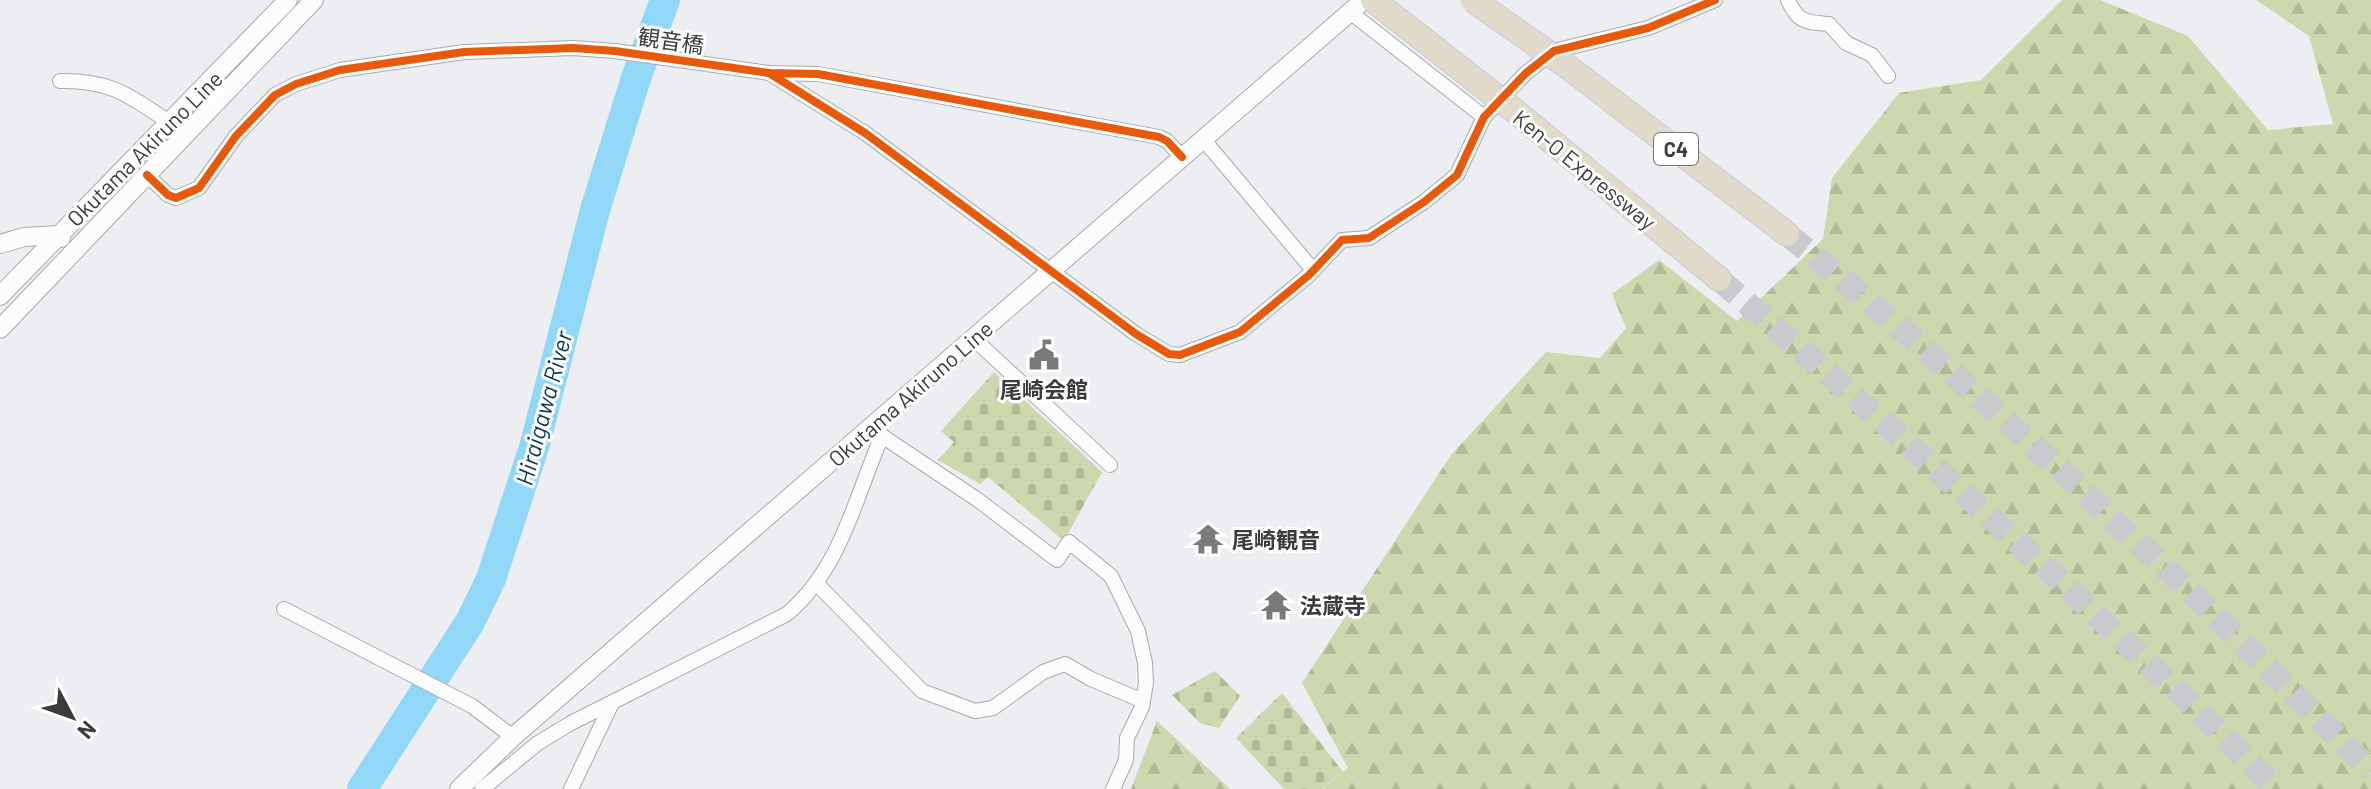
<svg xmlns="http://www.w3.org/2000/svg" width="2371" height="789" font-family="Barlow,'Noto Sans JP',sans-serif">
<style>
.forest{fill:url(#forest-firs)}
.cemetery{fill:url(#cemetery-stones)}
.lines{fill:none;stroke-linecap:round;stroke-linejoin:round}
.river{stroke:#91d8f8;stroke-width:30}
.highway-tunnel{stroke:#c9cace;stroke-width:24;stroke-dasharray:24 12;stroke-linecap:butt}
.street-casing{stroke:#a8a9ab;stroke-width:16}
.secondary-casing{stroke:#a8a9ab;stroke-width:20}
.highway-casing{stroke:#cacacc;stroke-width:26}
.street{stroke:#fcfcfd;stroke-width:14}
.secondary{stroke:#fcfcfd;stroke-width:18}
.highway{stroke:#e2daca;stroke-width:24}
.highway-bridge-casing{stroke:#cacacc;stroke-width:26;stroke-linecap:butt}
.highway-bridge{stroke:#e2daca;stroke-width:24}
.cycleway-casing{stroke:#fff;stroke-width:13}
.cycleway{stroke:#e8590c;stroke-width:8}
.labels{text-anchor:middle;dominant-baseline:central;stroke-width:6;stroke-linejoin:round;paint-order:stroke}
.shield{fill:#fff;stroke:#767677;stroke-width:2}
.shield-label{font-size:20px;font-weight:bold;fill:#3b3b3d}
.street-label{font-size:22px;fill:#3b3b3d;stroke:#fff}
.poi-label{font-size:22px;font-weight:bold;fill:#3b3b3d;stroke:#fff;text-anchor:start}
.water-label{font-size:24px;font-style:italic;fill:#09394a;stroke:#fff}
</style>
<defs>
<pattern id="forest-firs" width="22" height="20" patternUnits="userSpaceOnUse" patternTransform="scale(2)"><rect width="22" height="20" fill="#cdd8af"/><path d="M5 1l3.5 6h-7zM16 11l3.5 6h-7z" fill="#b1ba97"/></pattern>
<pattern id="cemetery-stones" width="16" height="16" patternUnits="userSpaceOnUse" patternTransform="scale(2)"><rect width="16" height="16" fill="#cdd8af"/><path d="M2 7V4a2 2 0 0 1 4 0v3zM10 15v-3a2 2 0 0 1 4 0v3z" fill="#b1ba97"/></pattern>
</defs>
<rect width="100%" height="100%" fill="#edeef2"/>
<g class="forest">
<polygon points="2062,0 2100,0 2188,36 2268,130 2333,124 2309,36 2256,0 2371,0 2371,789 1322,789 1348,768 1302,683 1451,455 1546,352 1600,358 1626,328 1612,294 1659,260 1737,321 1823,239 1832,178 1899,93 1981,80"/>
<polygon points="1157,721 1230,789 1131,789"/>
</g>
<g class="cemetery">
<polygon points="994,372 1102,472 1064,541 988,477 980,484 938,460 954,442 941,431"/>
<polygon points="1215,671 1240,696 1219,728 1200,723 1172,695"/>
<polygon points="1282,693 1343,772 1321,789 1284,789 1236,738"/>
</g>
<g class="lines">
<polyline class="river" points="362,789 470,622 491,579 535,444 595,210 636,78 665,0"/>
<g class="highway-tunnel">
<path d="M1787,234c207,167 397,348 584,537"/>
<path d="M1719,279c191,165 380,331 557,510"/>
</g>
<g class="street-casing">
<g id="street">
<path d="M1788,0c10,23 18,22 41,24l17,19 26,12 16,21"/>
<polyline points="1350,12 1484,117"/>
<polyline points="769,73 865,133 1136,334 1169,354 1180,355 1240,332 1309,275 1342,240 1369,238 1424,202 1457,175 1484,117 1526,73 1554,51 1648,28 1715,0"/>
<path d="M60,81c51,-1 68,14 109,41"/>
<polyline points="1203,139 1313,270"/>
<polyline points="147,175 168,195 176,198 199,188 236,136 275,95 296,84 340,70 464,52 573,48 615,51 769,73 818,74 1159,137 1167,141 1182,157"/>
<polyline points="974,339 1110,465"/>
<polyline points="882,436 978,500 1057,560 1069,542 1111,576 1138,631 1145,663 1146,683 1142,707 1127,738 1126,760 1113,789"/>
<polyline points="817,584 922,691 975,711 993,708 1043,672 1065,664 1091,679 1143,701"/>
<polyline points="284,609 472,706 513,737"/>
<path d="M482,789l56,-46 33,-20 216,-109c55,-47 67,-114 95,-178l-8,-12"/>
<polyline points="571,789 612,703"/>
</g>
</g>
<g class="secondary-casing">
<g id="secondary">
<polyline points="0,244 24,237 58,235 61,238"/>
<polyline points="0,296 288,0"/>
<polyline points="0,329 314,0"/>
<polyline points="459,789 513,737 694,580 1364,0"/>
</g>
</g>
<g class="highway-casing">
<g id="highway">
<polyline points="1564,64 1787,234"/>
<polyline points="1516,112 1719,279"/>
</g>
</g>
<use href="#street" class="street"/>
<use href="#secondary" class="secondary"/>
<use href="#highway" class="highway"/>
<g class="highway-bridge-casing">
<g id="highway-bridge">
<polyline points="1373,0 1516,112"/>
<polyline points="1473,0 1564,64"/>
</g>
</g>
<use href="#highway-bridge" class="highway-bridge"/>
<g class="cycleway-casing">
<g id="cycleway">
<polyline points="769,73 865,133 1136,334 1169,354 1180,355 1240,332 1309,275 1342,240 1369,238 1424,202 1457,175 1484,117 1526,73 1554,51 1648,28 1715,0"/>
<polyline points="147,175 168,195 176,198 199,188 236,136 275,95 296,84 340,70 464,52 573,48 615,51 769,73 818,74 1159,137 1167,141 1182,157"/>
</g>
</g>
<use href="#cycleway" class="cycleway"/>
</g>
<defs>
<g id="civic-bare" transform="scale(2.4)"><path d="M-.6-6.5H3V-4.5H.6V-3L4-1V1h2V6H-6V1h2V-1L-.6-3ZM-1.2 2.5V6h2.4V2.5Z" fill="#797a7c" stroke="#fff" stroke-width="2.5" paint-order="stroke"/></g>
<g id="temple-bare" transform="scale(2.4)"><path d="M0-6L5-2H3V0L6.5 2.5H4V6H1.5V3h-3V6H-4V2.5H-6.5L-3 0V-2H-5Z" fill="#797a7c" stroke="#fff" stroke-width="2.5" paint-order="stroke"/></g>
</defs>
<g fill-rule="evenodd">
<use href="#civic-bare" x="1044" y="355"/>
<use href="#temple-bare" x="1208" y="539"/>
<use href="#temple-bare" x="1276" y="605"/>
</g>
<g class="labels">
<rect class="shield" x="1654" y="133" width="44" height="32" rx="6"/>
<g class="shield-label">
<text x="1676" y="149">C4</text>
</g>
<g class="street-label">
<text transform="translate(671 40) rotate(8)">観音橋</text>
<text transform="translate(144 148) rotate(-45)">Okutama Akiruno Line</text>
<text transform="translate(1585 169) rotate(39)">Ken-O Expressway</text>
<text transform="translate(910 393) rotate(-41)">Okutama Akiruno Line</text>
</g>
<g class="poi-label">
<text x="1044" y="389" text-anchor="middle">尾崎会館</text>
<text x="1232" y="539">尾崎観音</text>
<text x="1300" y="605">法蔵寺</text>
</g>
<g class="water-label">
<text transform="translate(543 408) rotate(-75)">Hiraigawa River</text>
</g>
</g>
<g transform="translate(72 717) rotate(131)" stroke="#ffffff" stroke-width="6" paint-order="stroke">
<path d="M0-6L14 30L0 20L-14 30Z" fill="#3b3b3d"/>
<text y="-12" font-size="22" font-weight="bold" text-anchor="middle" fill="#3b3b3d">N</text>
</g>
</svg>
